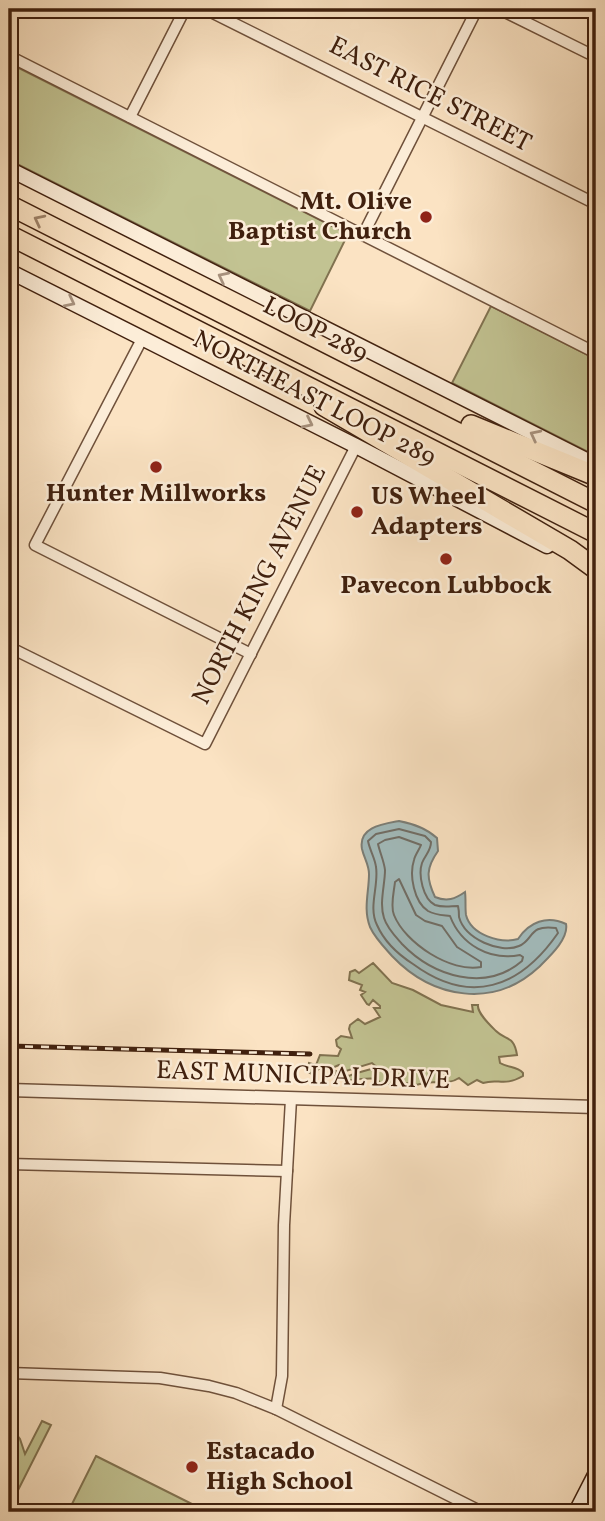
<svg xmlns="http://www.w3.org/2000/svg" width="605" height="1521" font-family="Vollkorn,serif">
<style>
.green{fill:#c2c392;stroke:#817250;stroke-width:2}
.water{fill:#a2bcbd;stroke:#7b7e77;stroke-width:2}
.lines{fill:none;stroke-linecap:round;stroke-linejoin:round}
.shore{stroke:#716e66;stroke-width:2}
.minor-casing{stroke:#6f513b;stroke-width:13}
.tertiary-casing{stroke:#6f513b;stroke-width:15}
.secondary-casing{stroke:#40200e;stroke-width:17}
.motorway-casing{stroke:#40200e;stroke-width:22}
.minor{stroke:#fcedd8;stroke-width:10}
.tertiary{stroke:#fcedd8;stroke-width:12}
.secondary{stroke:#fcedd8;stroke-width:14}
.motorway{stroke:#fbe3c3;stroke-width:19}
.rail-casing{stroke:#40200e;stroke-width:5}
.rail{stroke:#fcedd8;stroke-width:2.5;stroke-dasharray:8;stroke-linecap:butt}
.oneway{stroke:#9e8268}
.oneway2{stroke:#a7917d}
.poi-dot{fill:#8f2418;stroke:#fcedd8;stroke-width:2.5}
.labels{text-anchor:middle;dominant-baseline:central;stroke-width:5;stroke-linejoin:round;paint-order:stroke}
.street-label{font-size:26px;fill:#40200e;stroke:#fcedd8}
.poi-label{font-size:26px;font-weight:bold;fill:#40200e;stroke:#fcedd8}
</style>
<rect width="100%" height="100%" fill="#fbe3c3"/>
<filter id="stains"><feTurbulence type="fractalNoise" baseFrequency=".00286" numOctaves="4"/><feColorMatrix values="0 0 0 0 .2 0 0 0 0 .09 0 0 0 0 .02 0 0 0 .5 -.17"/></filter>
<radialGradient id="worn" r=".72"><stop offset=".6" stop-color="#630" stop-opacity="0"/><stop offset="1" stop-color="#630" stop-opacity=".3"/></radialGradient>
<g class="green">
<polygon points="9,63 348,234 310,311 9,160"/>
<polygon points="491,306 596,359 596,456 452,383"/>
<path d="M373,963l19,20 21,7 28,15 32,7 -1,-7h6c-1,8 12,20 18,26 10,10 18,4 21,24l-18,2 1,6c8,5 17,3 23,10v3c-19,11 -25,2 -40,7l-6,-3 -9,5 -9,-7c-12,8 -23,2 -35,5 -4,1 -8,2 -12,3l-4,-3 -3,1h-24l-4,-5c-5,-1 -27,0 -31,2l-11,-6 1,-4 13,5c3,-2 25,-8 29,-8l-6,-5 -26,8 -7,-6 -7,3 -9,-2 -11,8 -4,-2 1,-9 7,2 4,-10 18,1 3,-7 -4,-3 -1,-6 5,-4 11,2 -3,-9 1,-4 8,-6 7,5 15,-7 -6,-9h6v-2l-7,-6 -4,5 -2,-1 -6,-9 4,-3 -5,-2 2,-5 -13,-5 1,-8 5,-2 4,3z"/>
<path d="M42,1421l9,4 -42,83c0,-7 -1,-16 1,-23 2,-7 6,-13 6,-21 1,-15 -7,-25 -7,-39l11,14 5,15z"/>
<polygon points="96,1456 196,1506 193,1512 68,1512"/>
</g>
<path class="water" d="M399,821c15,3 27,7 38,17l1,13c-12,17 -12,27 -3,46 12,5 20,2 30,-5 1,7 0,16 1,23 5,20 35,29 52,24 11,-17 29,-24 48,-15 3,15 -17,33 -27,43 -45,42 -106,32 -147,-11 -8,-9 -17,-18 -22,-29 -7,-18 -1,-35 -1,-53 0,-9 -5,-16 -7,-25 -4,-22 21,-25 37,-28z"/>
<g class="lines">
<g class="shore">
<path d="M399,829l26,7 6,6c0,9 -6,13 -9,21 -4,12 1,36 13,42 8,3 16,1 23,1 1,4 1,7 1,11 6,22 41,37 60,29 15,-6 9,-22 37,-18l2,5c-38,55 -88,73 -145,31 -14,-9 -29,-23 -36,-39 -9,-18 2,-39 -1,-58 -1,-9 -6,-16 -8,-26l8,-7z"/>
<path d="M399,837l22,8c-2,5 -6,10 -7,15 -5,15 0,42 14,51 7,4 14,4 22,5 11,29 40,45 70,39l3,2 -1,4c-37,32 -89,15 -120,-17 -7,-8 -15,-16 -18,-26 -5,-15 1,-33 1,-48 -1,-9 -5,-17 -7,-26l7,-4z"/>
<path d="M399,879l17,36 9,6 17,5 15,21 24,15v5c-30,6 -76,-24 -87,-52 -4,-9 0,-23 1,-33z"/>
</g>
<g class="minor-casing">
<g id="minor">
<polyline points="205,9 596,204"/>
<polyline points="499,9 596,57"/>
<polyline points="9,56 596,353"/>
<polyline points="130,117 185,9"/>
<polyline points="363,235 477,9"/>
<polyline points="142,339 35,545 251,654"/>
<polyline points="9,647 205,744 356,446"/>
<polyline points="9,1164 287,1171"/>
<polyline points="9,1373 160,1378 209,1386 236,1393 276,1409 482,1512"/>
<polyline points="276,1409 282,1376 284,1225 291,1099"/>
</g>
</g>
<g class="tertiary-casing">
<polyline id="tertiary" points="9,1090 596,1107"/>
</g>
<g class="secondary-casing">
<g id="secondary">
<polyline points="9,169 596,465"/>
<polyline points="9,271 356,446 547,546"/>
<polyline points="576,1512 596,1473"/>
</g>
</g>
<g class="motorway-casing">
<g id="motorway">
<polyline points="9,205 596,503"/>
<polyline points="9,235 596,533"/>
<polyline points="324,406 570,550 596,569"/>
<polyline points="471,425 596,476"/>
</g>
</g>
<use href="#minor" class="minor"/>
<use href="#tertiary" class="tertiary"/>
<use href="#secondary" class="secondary"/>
<use href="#motorway" class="motorway"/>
<g class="rail-casing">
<polyline id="rail" points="9,1046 310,1054"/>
</g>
<use href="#rail" class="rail"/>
</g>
<defs><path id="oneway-chevron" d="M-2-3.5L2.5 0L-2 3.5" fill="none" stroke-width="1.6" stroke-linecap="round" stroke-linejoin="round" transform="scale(1.75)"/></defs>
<use class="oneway" href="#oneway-chevron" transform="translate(39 220) rotate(-153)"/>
<g class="oneway2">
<use href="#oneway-chevron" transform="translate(223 277) rotate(-153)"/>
<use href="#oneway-chevron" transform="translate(70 302) rotate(27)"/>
<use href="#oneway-chevron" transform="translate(308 423) rotate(26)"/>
<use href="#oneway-chevron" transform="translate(535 435) rotate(-153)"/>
</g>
<g class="poi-dot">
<circle cx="426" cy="217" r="7"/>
<circle cx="156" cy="467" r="7"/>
<circle cx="357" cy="512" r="7"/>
<circle cx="446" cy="559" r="7"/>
<circle cx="192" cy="1467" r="7"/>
</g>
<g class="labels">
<g class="street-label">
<text transform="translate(430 95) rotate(27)">EAST RICE STREET</text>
<text transform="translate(315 330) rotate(27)">LOOP 289</text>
<text transform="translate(314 399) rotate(27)">NORTHEAST LOOP 289</text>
<text transform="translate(260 585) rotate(-63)">NORTH KING AVENUE</text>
<text transform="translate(303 1076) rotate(2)">EAST MUNICIPAL DRIVE</text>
</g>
<g class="poi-label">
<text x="412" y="202" text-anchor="end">Mt. Olive<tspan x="412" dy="30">Baptist Church</tspan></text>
<text x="156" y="494">Hunter Millworks</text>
<text x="371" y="497" text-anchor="start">US Wheel<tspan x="371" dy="30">Adapters</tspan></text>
<text x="446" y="586">Pavecon Lubbock</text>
<text x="206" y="1452" text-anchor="start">Estacado<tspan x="206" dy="30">High School</tspan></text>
</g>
</g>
<rect width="605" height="1521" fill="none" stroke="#fbe3c3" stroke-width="35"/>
<rect x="10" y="10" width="584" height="1500" fill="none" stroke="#40200e" stroke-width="3.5"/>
<rect x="18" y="18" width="570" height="1486" fill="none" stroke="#40200e" stroke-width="2"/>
<rect width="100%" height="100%" filter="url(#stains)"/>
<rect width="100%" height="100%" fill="url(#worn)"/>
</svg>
